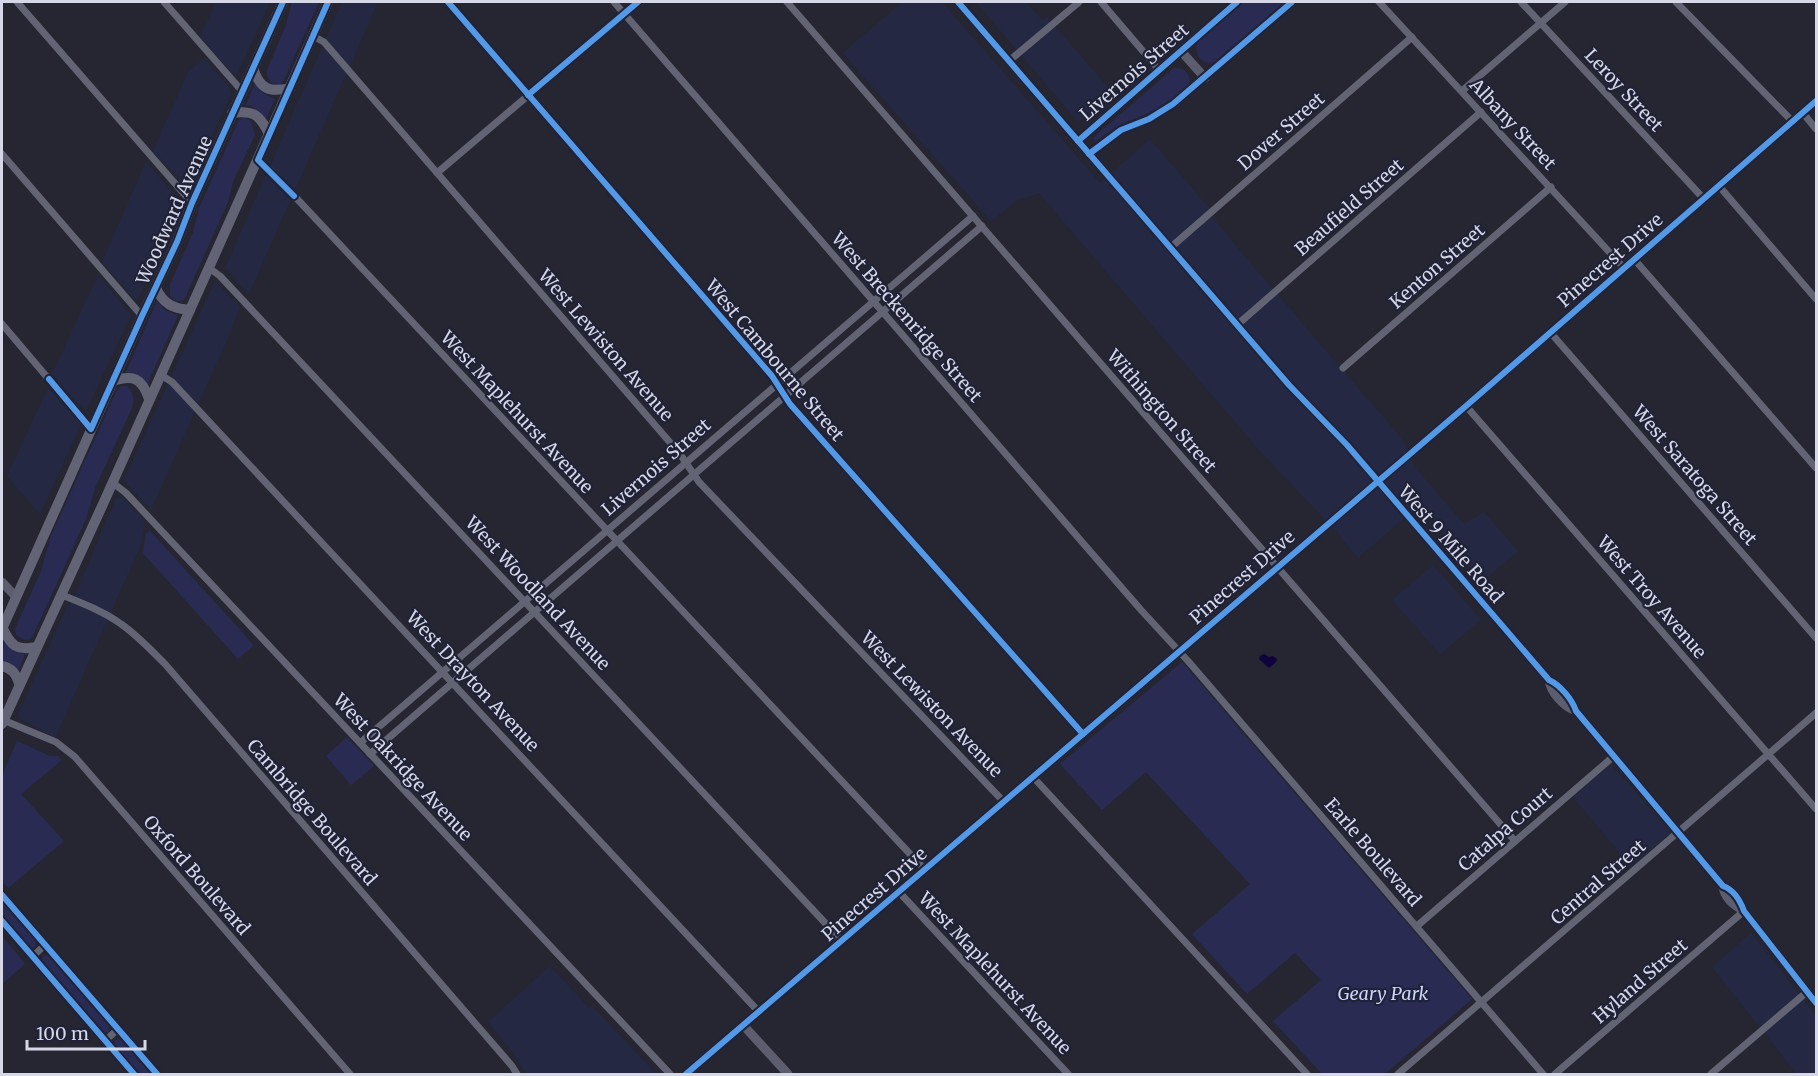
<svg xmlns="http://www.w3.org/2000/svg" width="1818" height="1076" font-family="Merriweather,serif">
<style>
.built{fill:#252842}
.green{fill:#292b53}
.water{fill:#0f033e}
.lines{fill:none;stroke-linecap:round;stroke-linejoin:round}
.street{stroke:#626473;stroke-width:7}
.secondary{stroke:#5c5d6e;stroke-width:9}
.primary{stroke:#626476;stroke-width:10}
.cycleway-casing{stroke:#202238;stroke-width:10}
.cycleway{stroke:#5399e6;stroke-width:6}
.labels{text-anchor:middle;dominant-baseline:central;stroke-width:4.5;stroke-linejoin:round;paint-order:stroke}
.street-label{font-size:18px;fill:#d6d8e7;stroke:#202238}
.park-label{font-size:18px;font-style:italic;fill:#ccd3fc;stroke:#202238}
</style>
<rect width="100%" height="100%" fill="#262632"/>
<g class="built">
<polygon points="217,2 270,2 236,77 200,36"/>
<polygon points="342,2 378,2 249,294 225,268"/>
<polygon points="902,2 942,2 1100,183 1150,139 1212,211 1210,214 1242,253 1403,440 1415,467 1464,524 1484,512 1518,551 1483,581 1418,506 1358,558 1335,530 1260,451 1039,193 1016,201 991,221 843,53"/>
<polygon points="976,2 1026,2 1042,20 1047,17 1113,93 1078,122"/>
<polygon points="204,58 228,86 231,94 188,188 153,151 188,72"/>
<polygon points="146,162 181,202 138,299 136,300 102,262"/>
<polygon points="98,275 131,315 86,411 52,374"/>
<polygon points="215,281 240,307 227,340 151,510 124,480"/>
<polygon points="48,388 81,425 40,514 7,476"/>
<polygon points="123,497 144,521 141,544 55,738 20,719 18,714 67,607 70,605 76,593 116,498"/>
<polygon points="1433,565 1481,620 1440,654 1392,600"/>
<polygon points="1609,765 1614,768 1667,828 1669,834 1631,866 1573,797"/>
<polygon points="1751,933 1816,1016 1816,1074 1797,1074 1712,967"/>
<polygon points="550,966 589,1008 592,1006 656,1074 527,1074 511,1050 488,1022"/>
</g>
<g class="green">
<polygon points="292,2 319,2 282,84 279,86 271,83 267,75 267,70 286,25"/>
<path d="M1244,2h41l-68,59c-13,6 -23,-4 -20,-18z"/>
<path d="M1174,68c9,0 14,3 16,13 -14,27 -51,33 -75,47 -7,4 -13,9 -19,13l-3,-3z"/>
<path d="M255,83l9,11 11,5 -9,20c-6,-6 -11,-13 -20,-14z"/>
<path d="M244,117l7,4 4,14 -21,44 -6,23 -44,98c-6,2 -9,1 -14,-4v-12l23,-51 6,-25 40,-88z"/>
<polygon points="157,301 166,311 178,315 147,385 132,374 126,372"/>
<path d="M121,386h6c7,7 7,12 5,22l-37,80 -9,31 -53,117 -3,3 -6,1 -8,-5 -1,-6 26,-58 10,-35 66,-146z"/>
<polygon points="149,530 253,644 253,646 238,659 143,553 146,532 148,534"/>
<polygon points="5,642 15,652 25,654 18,672 10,663 2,660 2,649"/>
<polygon points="1182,662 1472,999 1385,1074 1322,1074 1273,1021 1321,980 1295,953 1247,994 1192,934 1250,884 1146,772 1102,810 1060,764"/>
<polygon points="347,737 374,766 351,785 326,756"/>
<polygon points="17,741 50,756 57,756 62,760 21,794 64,841 8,888 2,881 2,776"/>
<polygon points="2,901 36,940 35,947 31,948 28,946 2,916"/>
<polygon points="2,936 25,964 2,984"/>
<polygon points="44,955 50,956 109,1025 108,1032 105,1033 101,1031 41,961"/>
<polygon points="118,1039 123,1041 151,1074 139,1074 116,1047 114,1042"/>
</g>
<polygon class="water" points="1264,654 1269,657 1273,656 1277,659 1276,662 1269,668 1259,659 1260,656"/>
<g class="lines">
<g class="street">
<polyline points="17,2 192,203"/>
<polyline points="164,2 242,91"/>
<polyline points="448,2 772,376 790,404 1083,734"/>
<polyline points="614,2 1141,610 1188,661 1543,1074"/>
<polyline points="787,2 1515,841"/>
<polyline points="1101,2 1159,70"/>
<polyline points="1379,2 1624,268"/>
<polyline points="1521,2 1704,199"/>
<polyline points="1676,2 1793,122"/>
<polyline points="313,36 324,42 680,454 699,482 1004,802"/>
<polyline points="1009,61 1079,2"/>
<polyline points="1462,91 1565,2"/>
<polyline points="1803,113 1816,129"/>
<polyline points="2,154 142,316"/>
<polyline points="258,160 271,171 925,870"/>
<polyline points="437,173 638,2"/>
<polyline points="1719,186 1816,299"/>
<polyline points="1170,248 1412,37"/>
<polyline points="1634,259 1816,468"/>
<polyline points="209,268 220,276 842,941"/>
<polyline points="2,324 91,429"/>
<polyline points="1237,325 1481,112"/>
<polyline points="1550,332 1816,638"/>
<polyline points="1343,368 1551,187"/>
<polyline points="161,375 172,382 759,1012"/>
<polyline points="1466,406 1816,809"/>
<polyline points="113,483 126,493 670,1074"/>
<path d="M62,595c20,8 41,16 59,29 16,11 30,26 44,40l347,402 5,8"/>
<polyline points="3,720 56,742 75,757 350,1074"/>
<polyline points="360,743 973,216"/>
<polyline points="370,754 982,226"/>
<polyline points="1033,777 1307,1074"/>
<polyline points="899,892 1068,1074"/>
<polyline points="2,895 157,1074"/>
<polyline points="2,921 134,1074"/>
<polyline points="1417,926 1614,756"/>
<polyline points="32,957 45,945"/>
<polyline points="105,1041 118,1029"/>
<polyline points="1398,1074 1816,713"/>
<polyline points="1555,1074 1744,911"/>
<polyline points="1711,1074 1808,991"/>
</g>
<g class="secondary">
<path d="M958,2l331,383 58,60 202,235c11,5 23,19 27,31l147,175c11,4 17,14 21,25l72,92"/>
<polyline points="1181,51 1205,78"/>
<polyline points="1078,141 1237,2"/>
<polyline points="1089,154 1121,130 1149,119 1173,104 1292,2"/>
<polyline points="2,582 16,597"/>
<path d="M1549,680c2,13 15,27 27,31"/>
<path d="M1723,886c1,12 11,19 21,25"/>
<polyline points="743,1025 788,1074"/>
<polyline points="686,1074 1466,406 1816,101"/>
</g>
<g class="primary">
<path d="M253,68c7,21 16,25 37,20"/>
<path d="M232,113c22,-3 28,2 37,21"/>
<path d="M156,288c7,16 18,21 34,22"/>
<path d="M113,381c20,-7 29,-3 36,18"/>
<path d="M2,627c9,19 14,24 35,20"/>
<polyline points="2,629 142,316 177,242 192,203 283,2"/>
<path d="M2,666c10,2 14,8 17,17"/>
<polyline points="2,724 103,504 328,2"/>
</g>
<g class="cycleway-casing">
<g id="cycleway">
<polyline points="448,2 772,376 790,404 1083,734"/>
<path d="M958,2l331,383 58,60 202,235c11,5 23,19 27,31l147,175c11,4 17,14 21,25l72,92"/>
<polyline points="528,95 638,2"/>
<polyline points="1078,141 1237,2"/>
<polyline points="1089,154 1121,130 1149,119 1173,104 1292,2"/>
<polyline points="294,196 258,160 328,2"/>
<polyline points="49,379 91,429 142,316 177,242 192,203 283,2"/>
<polyline points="2,895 157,1074"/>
<polyline points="2,921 134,1074"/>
<polyline points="686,1074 1466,406 1816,101"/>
</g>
</g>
<use href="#cycleway" class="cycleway"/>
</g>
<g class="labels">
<g class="street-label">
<text transform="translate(1134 72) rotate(-41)">Livernois Street</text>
<text transform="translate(1624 90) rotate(47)">Leroy Street</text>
<text transform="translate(1513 124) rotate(47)">Albany Street</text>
<text transform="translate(1281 131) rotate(-41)">Dover Street</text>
<text transform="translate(1349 207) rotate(-41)">Beaufield Street</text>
<text transform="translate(174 210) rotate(-66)">Woodward Avenue</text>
<text transform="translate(1610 260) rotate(-41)">Pinecrest Drive</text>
<text transform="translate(1437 266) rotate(-41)">Kenton Street</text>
<text transform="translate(907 317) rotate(49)">West Breckenridge Street</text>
<text transform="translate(606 345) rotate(49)">West Lewiston Avenue</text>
<text transform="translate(775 360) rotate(50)">West Cambourne Street</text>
<text transform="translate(1162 411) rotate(49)">Withington Street</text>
<text transform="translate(517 412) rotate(47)">West Maplehurst Avenue</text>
<text transform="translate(656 467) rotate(-41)">Livernois Street</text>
<text transform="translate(1695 475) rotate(49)">West Saratoga Street</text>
<text transform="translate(1451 544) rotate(49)">West 9 Mile Road</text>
<text transform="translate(1242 577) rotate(-41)">Pinecrest Drive</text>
<text transform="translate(538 593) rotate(47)">West Woodland Avenue</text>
<text transform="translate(1652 597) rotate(49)">West Troy Avenue</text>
<text transform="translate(473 681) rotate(47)">West Drayton Avenue</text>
<text transform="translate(932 704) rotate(46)">West Lewiston Avenue</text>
<text transform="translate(403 767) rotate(47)">West Oakridge Avenue</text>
<text transform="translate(312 812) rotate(49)">Cambridge Boulevard</text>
<text transform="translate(1505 829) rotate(-41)">Catalpa Court</text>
<text transform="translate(1373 852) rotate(49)">Earle Boulevard</text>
<text transform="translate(197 875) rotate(49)">Oxford Boulevard</text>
<text transform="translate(1598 882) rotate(-41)">Central Street</text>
<text transform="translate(874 894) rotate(-41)">Pinecrest Drive</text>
<text transform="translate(995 973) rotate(47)">West Maplehurst Avenue</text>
<text transform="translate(1640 981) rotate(-41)">Hyland Street</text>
</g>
<g class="park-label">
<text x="1383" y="993">Geary Park</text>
</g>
</g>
<rect width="1818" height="1076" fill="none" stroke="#d6d8e7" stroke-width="6"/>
<path d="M27 1040v9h118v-9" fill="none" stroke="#d6d8e7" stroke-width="3"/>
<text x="36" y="1040" font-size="18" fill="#d6d8e7" stroke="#202238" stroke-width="4.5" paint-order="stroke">100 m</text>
</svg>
